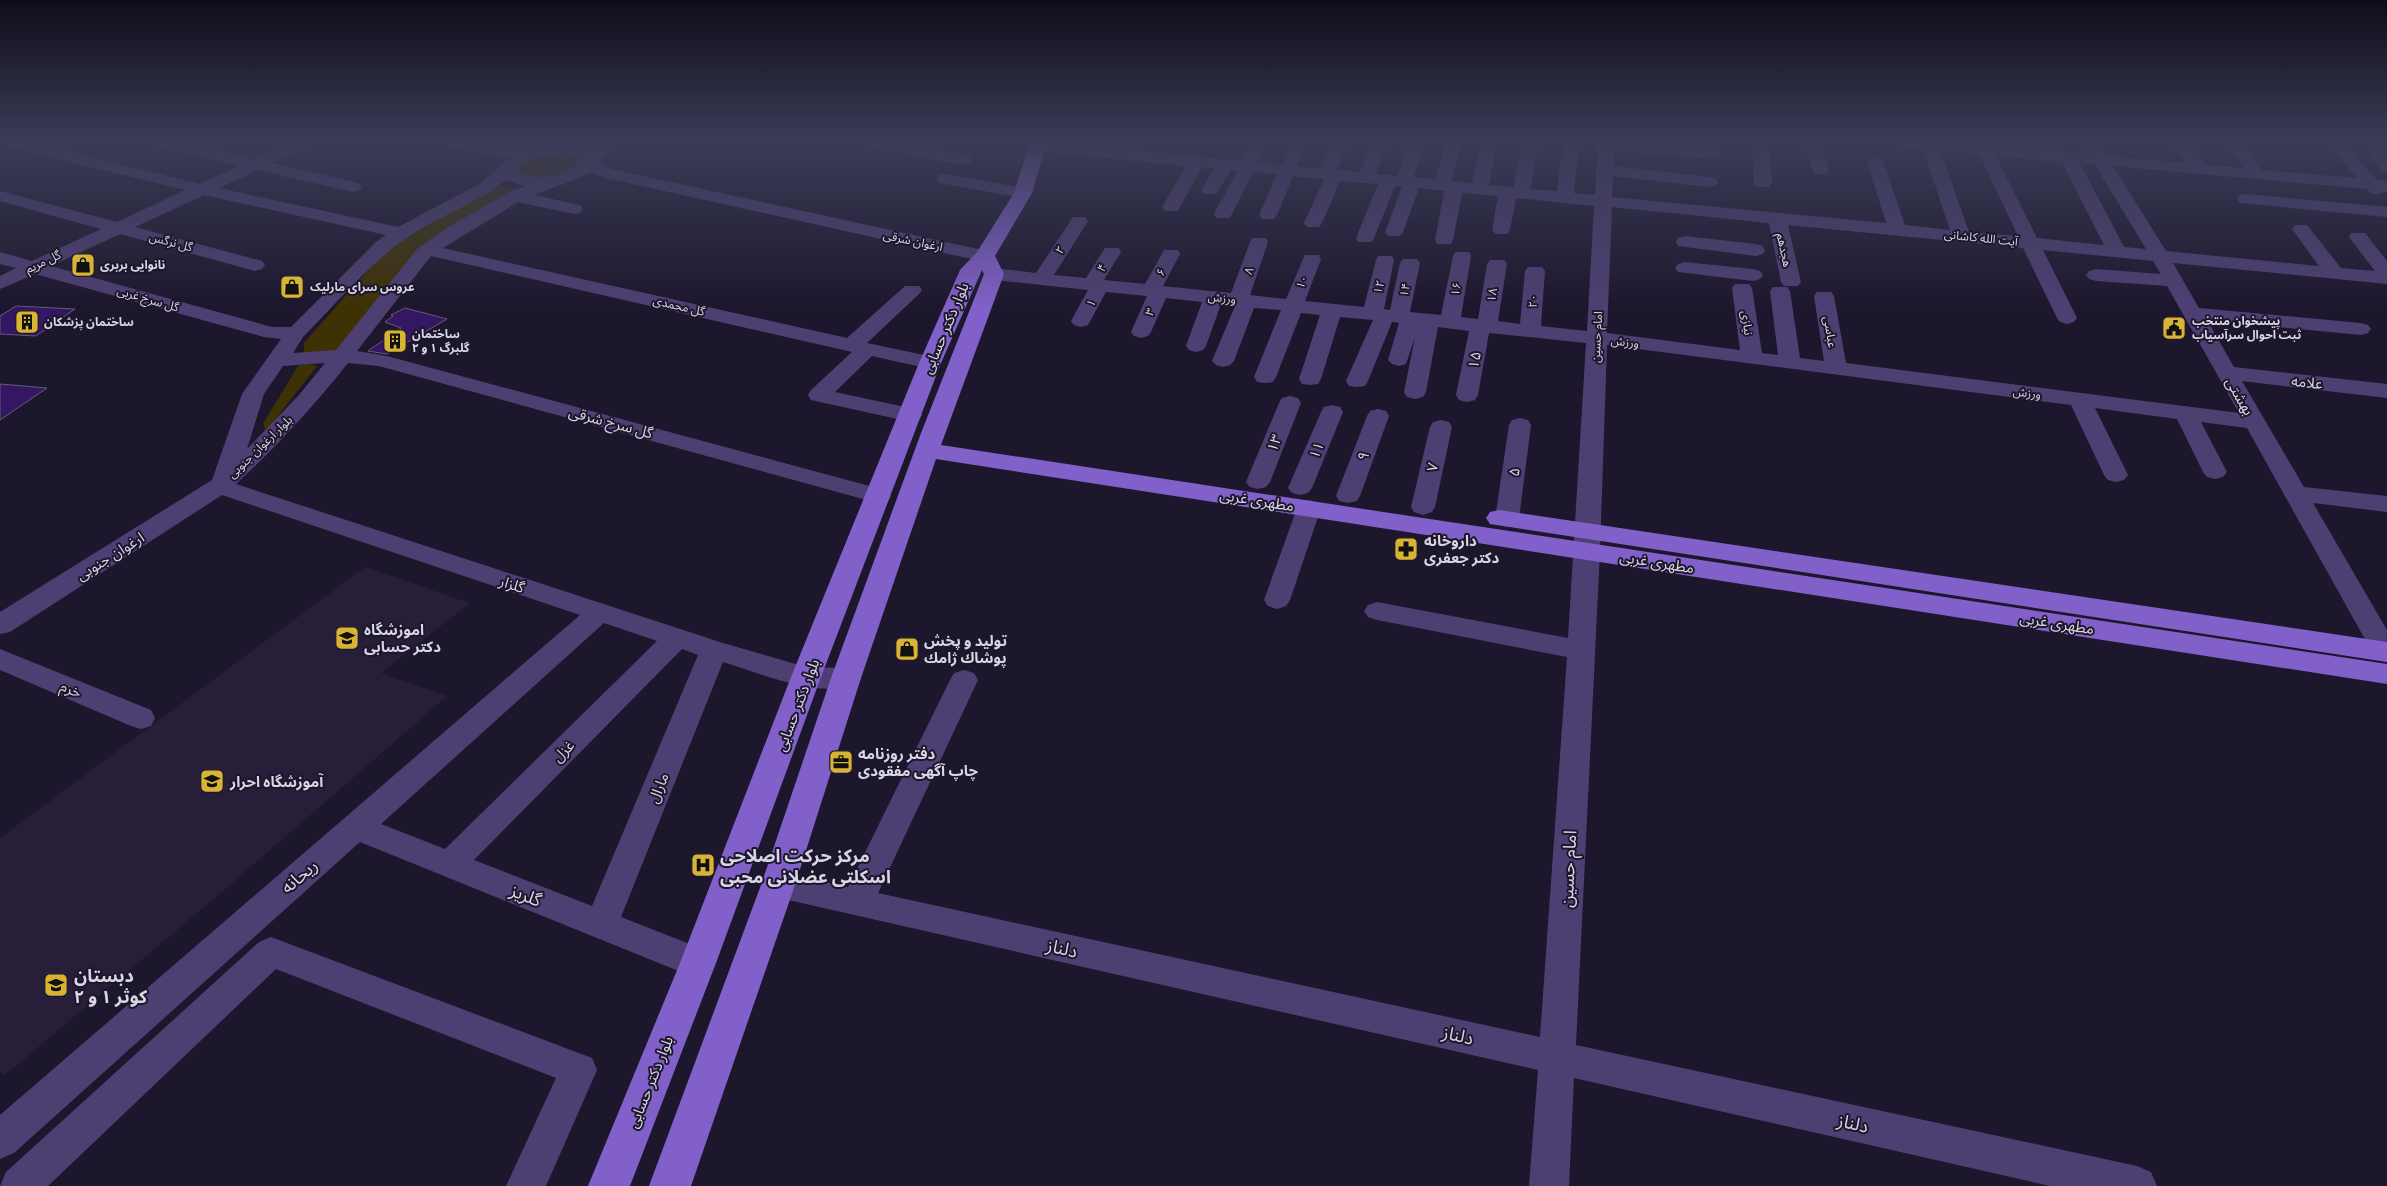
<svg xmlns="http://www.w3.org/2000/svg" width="2387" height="1186" font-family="'Source Serif 4','Noto Sans Arabic',serif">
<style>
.built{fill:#271e3a}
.green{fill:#3e3205}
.building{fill:#351663;stroke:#635c76}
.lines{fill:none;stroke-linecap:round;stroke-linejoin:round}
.minor{fill:#4e3f72;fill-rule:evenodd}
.major{fill:#8260c9;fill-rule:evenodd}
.labels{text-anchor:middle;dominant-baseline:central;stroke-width:4;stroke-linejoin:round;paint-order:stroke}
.far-street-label{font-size:12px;fill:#d8d5e4;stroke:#1d172d}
.far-poi-label{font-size:12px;font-weight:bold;fill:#d8d5e4;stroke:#1d172d;text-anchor:start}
.street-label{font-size:15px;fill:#d8d5e4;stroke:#1d172d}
.poi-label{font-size:15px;font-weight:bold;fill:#d8d5e4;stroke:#1d172d;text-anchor:start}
.near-poi-label{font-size:18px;font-weight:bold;fill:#d8d5e4;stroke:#1d172d;text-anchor:start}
.near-street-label{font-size:18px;fill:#d8d5e4;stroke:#1d172d}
</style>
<rect width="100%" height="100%" fill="#1d172d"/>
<polygon class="built" points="365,567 470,603 381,673 447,696 215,898 5,1075 0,1072 0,838"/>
<g class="green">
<polygon points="572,152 583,158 575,171 543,179 518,175 515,167 533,156"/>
<polygon points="499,183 502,187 524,188 463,221 337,351 304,355 304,343 389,247"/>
<polygon points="308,364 317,366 266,431 263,424 298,366"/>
</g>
<g class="building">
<polygon points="16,306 75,309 36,336 0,334 0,316"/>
<polygon points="405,308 447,319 387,354 368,351 401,328 385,322 393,316 391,315"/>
<polygon points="0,384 47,388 0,420"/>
</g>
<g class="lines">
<g class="minor">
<path d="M0,142h30l170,42 39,-18 -86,-21 -2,-3h31l72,17 36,-17h22l-2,3 -38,18 87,20 3,4 -3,4 -6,1 -95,-22 -39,18 179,39 81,-43 31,-26 -58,-11 -8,-5h34l52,7 34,-5 27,6 10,-8h21l-24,19 13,8 381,83 2,4 -2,4 -7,2 -379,-84 -17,-6 -10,6 -45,17 46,10 3,4 -3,4 -6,1 -56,-12 -75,46 404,90 58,-52h14l3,4 -3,4 -52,49 71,15 3,5 -3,5 -8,1 -58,-13 -37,36 84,18 3,5 -3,5 -8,2 -100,-22 -3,-5 3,-5 41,-38 -421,-96 -74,95 30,5 501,135 3,5 -3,5 -9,2 -9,-2 -491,-135 -31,-3c-35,44 -71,83 -112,121l487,159 83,24 40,1 10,3 4,7 -4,7c-43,13 -92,-11 -133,-23l-102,255 89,35 5,11 -5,11 -12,4 -12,-4 -326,-132 -346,311 -14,6v-44l580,-500 -358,-120 -212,137 -10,2v-22l212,-132 30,-86 39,-55 -17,-2 -229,-63 -35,15v-13l16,-8 -16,-4v-12l32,9 69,-32 -101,-28v-10l117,31 68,-32 -183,-45zM564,154l14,2 2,5c-15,16 -44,22 -63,10 7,-15 32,-16 47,-17zM506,180l19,6 -16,6 -64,37 -28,20 -81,101 -43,3 10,-16c33,-33 72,-80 111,-104 30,-19 64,-31 92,-53zM204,195l182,40 -10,7 -85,85h-19l-221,-61 69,-32 135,37 7,-2 3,-4 -3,-4 -127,-34zM325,363l-26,32 -52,54 17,-55 19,-28zM604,623l53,18 -212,208 -64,-25zM682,649l16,6 -106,251 -118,-46z"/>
<polygon points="862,142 898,142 964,155 970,156 972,160 970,164 964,165 870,147"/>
<path d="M1051,142l191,19 10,-19h16l-10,20 23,3 10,-23h16l-10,24 24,3 11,-27h16l-11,28 23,2 12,-30h16l-12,32 21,2 12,-34h16l-11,35 21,3 11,-38h16l-10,39 20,2 9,-41h16l-8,43 24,2 10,-45h16l-9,47 27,2 6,-49h16l-5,51 21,2 3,-53h43l71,7 6,1 2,4 -2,4 -6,1 -98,-9 -1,16 96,11 6,1 3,4 -3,4 -6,1 -96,-11 -1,21 274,26 -19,-62 2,-4h12l2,4 22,64 45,5 -27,-81 -22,-2 -8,-5h66l130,12 -7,-12h16l9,14 80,7 -17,-21h17l20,23 37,3 -19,-26h17l20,28 95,8 -31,-36h17l34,38 10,1v10c-8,3 -13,6 -20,-2l-254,-23 53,85 153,15 -27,-37 3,-4h12l34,43 34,3 -26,-34 2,-4h14l22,28v23l-214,-21 26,45 162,15 7,2 3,4 -3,4 -7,2 -154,-15 27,47 153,17v14l-145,-17 62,106 83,9v16l-74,-9 74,127 -1,32 -10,-3 -129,-231 -46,-6 26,50 -4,5 -8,2 -8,-2 -4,-5 -26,-53 -82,-11 33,67 -4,5 -8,2 -8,-2 -4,-5 -33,-70 -464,-60 -7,206 -24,494 561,121 14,6 6,14h-107l-476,-108 -5,108h-40l9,-116 -772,-175 -4,-10 4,-10 12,-4 70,16 102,-207 4,-7 10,-3 10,3 4,7 -100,213 662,144 27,-380 -190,-37 -9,-3 -4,-6 4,-6 9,-3 191,36 18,-295 -97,-10 -11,62 -3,5 -8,2 -8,-2 -3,-5 13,-64 -31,-4 -12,65 -3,5 -8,2 -8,-2 -3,-5 11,-55 -9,27 -7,2 -7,-2 -4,-4 11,-37 -7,-1 -24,59 -3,5 -8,1 -8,-1 -3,-5 27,-61 -33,-3 -19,62 -3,5 -8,1 -8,-1 -3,-5 21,-64 -19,-2 -25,64 -3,5 -8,1 -8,-1 -3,-5 27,-67 -27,-2 -20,53 -4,4 -7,2 -7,-2 -4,-4 23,-55 -14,-2 -15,42 -3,4 -7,2 -7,-2 -3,-4 16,-44 -36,-4 -15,34 -3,4 -7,2 -7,-2 -3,-4 16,-36 -41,-4 -18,33 -7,2 -7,-2 -3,-4 17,-31 -94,-10 -7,-2 -3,-4 3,-4 7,-2 42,5 37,-56h12l3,4 -34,54 32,3 19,-30h14l2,4 -17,28 41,4 19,-34h14l2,4 -17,32 68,7 19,-51 2,-4h14l2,4 -18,53 36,4 17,-40 2,-4h14l2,4 -16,42 59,6 12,-47 2,-4h14l2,4 -10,49 6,1 10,-47 3,-4h14l3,4 -10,49 31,3 12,-59 2,-4h14l2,4 -10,61 17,2 9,-55 3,-4h14l3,4 -9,57 22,3 5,-53 3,-4h14l3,4 -4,55 46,5 7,-125 -78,-8 -6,32 -3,4h-12l-3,-4 6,-34 -36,-3 -9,47 -2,4h-14l-2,-4 9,-49 -25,-3 -16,44 -3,4h-12l-3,-4 17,-45 -7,-1 -21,52 -2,4h-14l-2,-4 22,-54 -38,-3 -18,42 -3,4h-12l-3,-4 20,-44 -31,-3 -16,39 -3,4h-12l-3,-4 18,-41 -24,-2 -21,42 -3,4h-12l-3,-4 23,-43 -6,-1 -15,24h-12l-3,-4 14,-22 -13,-1 -22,40 -3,4h-12l-3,-4 24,-41 -148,-15 -6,-2 -2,-3 3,-4zM1940,150l39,4 39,82 -49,-4zM1996,156l66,6 42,83 -67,-7zM2080,163l15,2 51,84 -22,-2zM1612,207l157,16 12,59 3,4h14l3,-4 -13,-57 235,23 34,70 3,4 7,2 7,-2 3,-4 -34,-68 110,11 8,13 -65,-5 -7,2 -3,4 3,4 7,2 71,5 72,127 -393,-50 -12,-67 -3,-4h-14l-3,4 10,65 -24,-3 -10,-67 -3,-4h-14l-3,4 8,64 -16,-2 -10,-65 -3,-4h-14l-3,4 8,62 -133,-17z"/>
<polygon points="1752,142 1768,142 1772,183 1769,187 1757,187 1754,183"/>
<polygon points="1804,142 1820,142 1829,170 1826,174 1814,174"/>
<polygon points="2377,150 2387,156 2387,171 2381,170 2369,155 2371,151"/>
<polygon points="945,174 1023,188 1029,189 1032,193 1029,197 1023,198 939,183 936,179 939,175"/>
<polygon points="2246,194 2387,207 2387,217 2240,203 2237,199 2240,195"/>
<polygon points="1685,236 1756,244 1763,246 1765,250 1763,254 1756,256 1678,246 1676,242 1678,238"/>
<polygon points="1685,262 1753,269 1760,271 1763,275 1760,279 1753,281 1678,272 1675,268 1678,264"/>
<polygon points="1290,396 1298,398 1301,403 1270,482 1266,487 1258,489 1250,487 1246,482 1279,403 1282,398"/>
<polygon points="1332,405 1340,407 1343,412 1312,488 1308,493 1300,495 1292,493 1288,488 1321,412 1324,407"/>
<polygon points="1378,409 1386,411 1389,416 1360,496 1357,501 1348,503 1339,501 1336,496 1367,416 1370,411"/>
<polygon points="1520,418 1528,420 1531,425 1519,519 1516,524 1507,527 1498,524 1495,519 1509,425 1512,420"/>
<polygon points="1441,420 1449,422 1452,427 1435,507 1432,512 1423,515 1414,512 1411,507 1430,427 1433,422"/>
<polygon points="1309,500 1318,503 1321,508 1290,600 1286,606 1277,609 1268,606 1264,600 1297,508 1300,503"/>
<polygon points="0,649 151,710 155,718 151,726 141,729 131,726 0,670"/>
<polygon points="271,937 592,1058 597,1070 546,1186 506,1186 556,1078 276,969 48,1186 0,1186 6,1172 259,942"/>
</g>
<g class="major">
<polygon points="1030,142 1047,142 1032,193 995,256 1004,274 941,445 2387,664 2387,684 936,459 861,678 795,885 691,1186 649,1186 761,885 831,678 921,433 984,274 982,270 941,363 821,677 716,963 630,1186 588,1186 680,963 791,677 919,363 960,270 977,252 1014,193"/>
<polygon points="1499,510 2387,642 2387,662 1490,524 1486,518 1490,512"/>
</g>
</g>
<linearGradient id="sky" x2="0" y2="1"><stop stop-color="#100d19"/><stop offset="0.46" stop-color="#3a3c57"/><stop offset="1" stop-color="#3a3c57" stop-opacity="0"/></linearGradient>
<rect width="2387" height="308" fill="url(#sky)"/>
<defs>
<g id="shop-square" transform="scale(1.25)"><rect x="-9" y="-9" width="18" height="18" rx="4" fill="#d8b434" stroke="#1d172d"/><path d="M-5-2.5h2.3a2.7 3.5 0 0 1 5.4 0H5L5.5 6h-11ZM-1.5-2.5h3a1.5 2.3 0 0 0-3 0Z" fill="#111"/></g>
<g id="building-square" transform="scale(1.25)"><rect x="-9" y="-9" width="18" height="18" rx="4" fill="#d8b434" stroke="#1d172d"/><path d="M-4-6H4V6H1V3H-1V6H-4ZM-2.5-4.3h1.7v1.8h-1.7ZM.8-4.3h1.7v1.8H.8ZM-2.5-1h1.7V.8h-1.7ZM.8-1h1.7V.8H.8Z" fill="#111"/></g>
<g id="civic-square" transform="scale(1.25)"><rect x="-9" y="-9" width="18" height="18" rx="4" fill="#d8b434" stroke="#1d172d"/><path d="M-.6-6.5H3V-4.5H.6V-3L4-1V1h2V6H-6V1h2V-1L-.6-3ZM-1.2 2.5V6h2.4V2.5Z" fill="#111"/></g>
<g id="pharmacy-square" transform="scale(1.25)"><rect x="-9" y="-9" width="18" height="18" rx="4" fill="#d8b434" stroke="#1d172d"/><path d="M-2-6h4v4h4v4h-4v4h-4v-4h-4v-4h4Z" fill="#111"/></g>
<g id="school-square" transform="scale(1.25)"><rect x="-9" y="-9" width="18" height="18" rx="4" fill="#d8b434" stroke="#1d172d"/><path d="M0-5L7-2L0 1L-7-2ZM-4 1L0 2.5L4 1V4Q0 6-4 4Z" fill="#111"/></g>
<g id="office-square" transform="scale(1.25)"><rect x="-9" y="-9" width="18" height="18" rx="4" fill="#d8b434" stroke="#1d172d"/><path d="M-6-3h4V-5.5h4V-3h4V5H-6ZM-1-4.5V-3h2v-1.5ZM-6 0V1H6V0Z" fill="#111"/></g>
<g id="hospital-square" transform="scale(1.25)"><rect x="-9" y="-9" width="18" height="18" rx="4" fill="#d8b434" stroke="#1d172d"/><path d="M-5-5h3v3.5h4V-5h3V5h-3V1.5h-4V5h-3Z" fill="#111"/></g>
</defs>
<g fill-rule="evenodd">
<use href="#shop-square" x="83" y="265"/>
<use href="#shop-square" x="292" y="287"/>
<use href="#building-square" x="27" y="322"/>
<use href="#civic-square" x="2174" y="328"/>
<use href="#building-square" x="395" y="341"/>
<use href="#pharmacy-square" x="1406" y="549"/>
<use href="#school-square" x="347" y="638"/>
<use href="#shop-square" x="907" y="649"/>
<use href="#office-square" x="841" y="762"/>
<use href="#school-square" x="212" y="781"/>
<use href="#hospital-square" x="703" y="865"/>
<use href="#school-square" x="56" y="985"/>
</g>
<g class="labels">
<g class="far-street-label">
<text transform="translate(1981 238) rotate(6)">آیت الله کاشانی</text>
<text transform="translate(913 241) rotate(12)">ارغوان شرقی</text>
<text transform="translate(171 242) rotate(15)">گل نرگس</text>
<text transform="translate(1060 250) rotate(-57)">۲</text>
<text transform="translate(1784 250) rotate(78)">هجدهم</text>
<text transform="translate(43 262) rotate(-25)">گل مریم</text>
<text transform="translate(1102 268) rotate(-58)">۴</text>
<text transform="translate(1249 271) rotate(-70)">۸</text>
<text transform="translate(1161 272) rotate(-62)">۶</text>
<text transform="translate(1302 282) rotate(-68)">۱۰</text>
<text transform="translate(1379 287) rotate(-77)">۱۲</text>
<text transform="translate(1456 289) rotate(-80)">۱۶</text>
<text transform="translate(1405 290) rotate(-78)">۱۴</text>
<text transform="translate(1492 295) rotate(-81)">۱۸</text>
<text transform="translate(1222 298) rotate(6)">ورزش</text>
<text transform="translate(148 299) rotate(16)">گل سرخ غربی</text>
<text transform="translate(1533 301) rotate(-85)">۲۰</text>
<text transform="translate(1091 303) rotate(-62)">۱</text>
<text transform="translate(679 306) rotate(13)">گل محمدی</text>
<text transform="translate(1150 312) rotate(-66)">۳</text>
<text transform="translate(1747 323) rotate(82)">نیازی</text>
<text transform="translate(1830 332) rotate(81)">عباسی</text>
<text transform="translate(1597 337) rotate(-87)">امام حسین</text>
<text transform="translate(1625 342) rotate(7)">ورزش</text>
<text transform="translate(2027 393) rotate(7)">ورزش</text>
<text transform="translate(260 447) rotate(-44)">بلوار ارغوان جنوبی</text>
</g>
<g class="far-poi-label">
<text x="100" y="265">نانوایی بربری</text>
<text x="310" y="287">عروس سرای مارلیک</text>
<text x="2192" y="321">پیشخوان منتخب<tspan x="2192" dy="14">ثبت احوال سرآسیاب</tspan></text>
<text x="44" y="322">ساختمان پزشکان</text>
<text x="412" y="334">ساختمان<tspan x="412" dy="14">گلبرگ ۱ و ۲</tspan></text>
</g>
<g class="street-label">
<text transform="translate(945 328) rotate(-67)">بلوار دکتر حسابی</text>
<text transform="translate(1474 360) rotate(-79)">۱۵</text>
<text transform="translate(2307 382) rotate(6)">علامه</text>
<text transform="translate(2240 396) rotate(60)">بهشتی</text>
<text transform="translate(611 422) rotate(15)">گل سرخ شرقی</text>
<text transform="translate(1274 443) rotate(-68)">۱۳</text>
<text transform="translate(1316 450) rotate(-67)">۱۱</text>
<text transform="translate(1363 456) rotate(-69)">۹</text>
<text transform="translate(1432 467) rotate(-77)">۷</text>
<text transform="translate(1514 472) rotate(-82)">۵</text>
<text transform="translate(1257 500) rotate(9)">مطهری غربی</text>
<text transform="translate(110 556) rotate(-32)">ارغوان جنوبی</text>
<text transform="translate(1657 562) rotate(9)">مطهری غربی</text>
<text transform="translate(512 584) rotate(18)">گلزار</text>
<text transform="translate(2057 623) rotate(9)">مطهری غربی</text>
<text transform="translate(71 689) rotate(22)">خرم</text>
<text transform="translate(797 705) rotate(-69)">بلوار دکتر حسابی</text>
<text transform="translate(563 751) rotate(-45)">غزل</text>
<text transform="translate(658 788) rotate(-68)">مارال</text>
<text transform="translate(650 1082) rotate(-68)">بلوار دکتر حسابی</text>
</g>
<g class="poi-label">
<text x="1424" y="540">داروخانه<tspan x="1424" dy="17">دکتر جعفری</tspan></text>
<text x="364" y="629">اموزشگاه<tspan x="364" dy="17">دکتر حسابی</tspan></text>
<text x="924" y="640">توليد و پخش<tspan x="924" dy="17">پوشاك ژامك</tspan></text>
<text x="858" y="753">دفتر روزنامه<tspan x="858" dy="17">چاپ آگهی مفقودی</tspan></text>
<text x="230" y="781">آموزشگاه احرار</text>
</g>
<g class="near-poi-label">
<text x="720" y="855">مرکز حرکت اصلاحی<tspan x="720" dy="21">اسکلتی عضلانی محبی</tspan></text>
<text x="74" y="975">دبستان<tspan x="74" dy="21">کوثر ۱ و ۲</tspan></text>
</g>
<g class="near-street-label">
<text transform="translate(1568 869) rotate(-87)">امام حسین</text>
<text transform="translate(299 876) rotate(-41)">ریحانه</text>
<text transform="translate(526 895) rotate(22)">گلریز</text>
<text transform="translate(1062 948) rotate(13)">دلناز</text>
<text transform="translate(1458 1035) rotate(13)">دلناز</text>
<text transform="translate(1853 1123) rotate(13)">دلناز</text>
</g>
</g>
</svg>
